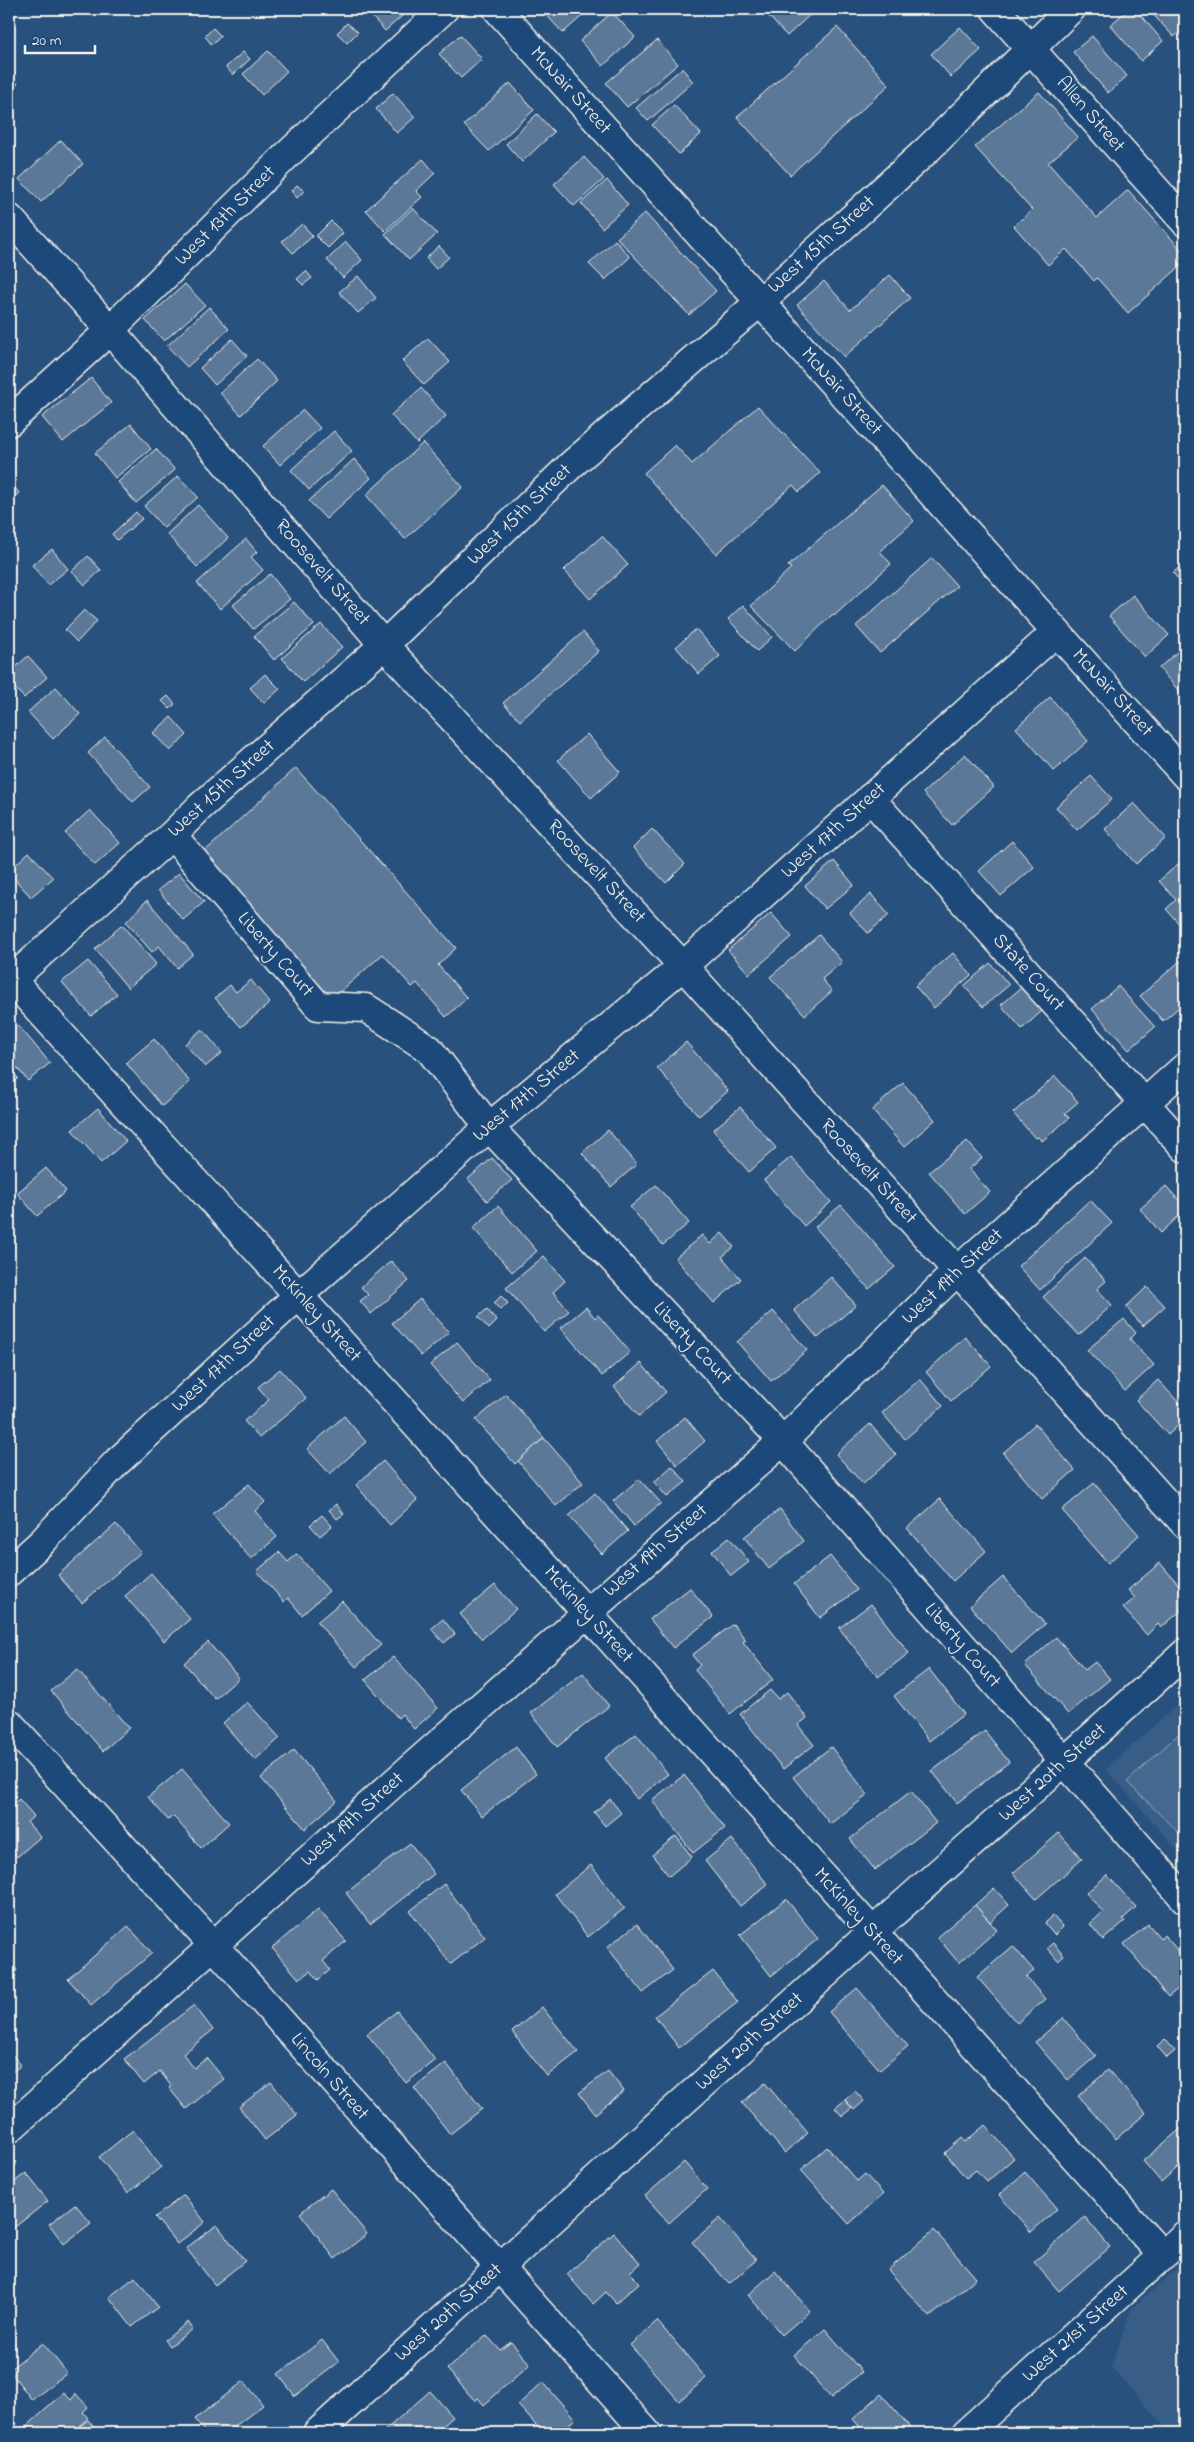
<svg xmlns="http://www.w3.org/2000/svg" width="1194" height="2442" font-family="'Indie Flower',sans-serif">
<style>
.built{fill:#375d86}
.green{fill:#45688e;stroke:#9cacbb}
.building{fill:#5b7899;stroke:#f4f1e8}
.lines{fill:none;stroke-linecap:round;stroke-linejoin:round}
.minor-casing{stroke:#f4f1e8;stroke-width:31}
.major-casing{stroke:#f4f1e8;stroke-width:31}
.minor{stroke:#1f4a7a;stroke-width:28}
.major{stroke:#1f4a7a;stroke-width:28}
.labels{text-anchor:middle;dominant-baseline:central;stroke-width:4;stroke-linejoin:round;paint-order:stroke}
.street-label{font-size:20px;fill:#f4f1e8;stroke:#1f4a7a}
</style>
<rect width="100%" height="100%" fill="#28517e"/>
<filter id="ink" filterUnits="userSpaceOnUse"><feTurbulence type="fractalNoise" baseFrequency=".02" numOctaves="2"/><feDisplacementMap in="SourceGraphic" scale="10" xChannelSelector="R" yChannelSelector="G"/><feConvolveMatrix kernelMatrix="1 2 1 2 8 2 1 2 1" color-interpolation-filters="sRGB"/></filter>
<g filter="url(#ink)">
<g class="built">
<polygon points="1185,1698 1185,1859 1106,1769"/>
<polygon points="1185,2261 1185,2433 1171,2433 1111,2367 1131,2309"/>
</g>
<polygon class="green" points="1185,1728 1185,1839 1127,1782"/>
<g class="building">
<polygon points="365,9 410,9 385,31"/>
<polygon points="541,9 590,9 563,33"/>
<polygon points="762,9 814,9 815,10 787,36"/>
<polygon points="1129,9 1135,9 1163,41 1141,61 1110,25"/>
<polygon points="1148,9 1185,9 1185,27 1174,37"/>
<polygon points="612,12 635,37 603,66 580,41"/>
<polygon points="347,23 358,32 347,43 337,33"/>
<polygon points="837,27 889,85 790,175 737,117"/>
<polygon points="960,27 981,50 951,77 931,54"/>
<polygon points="213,28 221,36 212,45 205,36"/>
<polygon points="460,35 482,59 461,78 439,54"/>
<polygon points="1092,36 1127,76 1108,93 1073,52"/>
<polygon points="657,40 678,64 627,107 606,83"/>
<polygon points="268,51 287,71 262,95 243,74"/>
<polygon points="243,52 250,59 233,75 226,67"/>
<polygon points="682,68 693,82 648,121 636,108"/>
<polygon points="9,74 18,84 9,92"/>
<polygon points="510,83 534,110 489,151 464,125"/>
<polygon points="1039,92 1078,137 1048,163 1097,218 1128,190 1185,254 1185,262 1128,313 1097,278 1094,281 1066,249 1048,265 1014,226 1032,210 975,147"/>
<polygon points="393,93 415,117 397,133 376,109"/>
<polygon points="674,105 701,134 679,154 652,125"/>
<polygon points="537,114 554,132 522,162 506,144"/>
<polygon points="61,140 83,164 41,202 19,179"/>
<polygon points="584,157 604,179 574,206 554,184"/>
<polygon points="423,159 435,173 416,191 422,197 385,231 366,210"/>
<polygon points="607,180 628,205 602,228 581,203"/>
<polygon points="297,185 304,191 297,198 291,191"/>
<polygon points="413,208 437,234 409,260 385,234"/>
<polygon points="645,213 716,291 689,315 617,238"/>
<polygon points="331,221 343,233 328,248 316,236"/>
<polygon points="302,224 313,236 293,253 282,241"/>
<polygon points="615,240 630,257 605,280 589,264"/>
<polygon points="346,242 362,260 343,278 327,260"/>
<polygon points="439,246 449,257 436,269 426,258"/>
<polygon points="306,271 312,278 303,285 297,279"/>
<polygon points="890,275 910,298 844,357 797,305 824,281 850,310"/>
<polygon points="358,276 376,298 358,313 339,292"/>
<polygon points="185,284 205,305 164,341 145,320"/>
<polygon points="209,307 229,329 187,367 167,346"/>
<polygon points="428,338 450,362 424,385 402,361"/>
<polygon points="232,339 247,356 215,385 200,368"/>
<polygon points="257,359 277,381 241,415 220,393"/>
<polygon points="91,378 111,403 63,442 42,417"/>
<polygon points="421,388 446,416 417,443 391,415"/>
<polygon points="758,406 820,473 799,492 793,485 716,554 644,473 675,445 692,464"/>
<polygon points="303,410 320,428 280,465 263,446"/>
<polygon points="131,424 151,449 115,478 95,453"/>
<polygon points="334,431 352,451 309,490 291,470"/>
<polygon points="423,443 463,487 405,539 366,495"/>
<polygon points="156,449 175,470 136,503 118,482"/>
<polygon points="354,459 371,478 326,519 309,501"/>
<polygon points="178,476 198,497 164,528 144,506"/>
<polygon points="9,480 19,493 9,501"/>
<polygon points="882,485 914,521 880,551 891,564 834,616 833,614 795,651 751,606 791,568 788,566"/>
<polygon points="198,505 228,538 197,567 167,534"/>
<polygon points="136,512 142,519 117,540 112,534"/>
<polygon points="602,536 628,565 590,599 564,570"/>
<polygon points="246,539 257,552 251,557 263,570 220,609 197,583"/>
<polygon points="52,549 68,569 48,585 32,565"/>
<polygon points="88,556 101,570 85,585 72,571"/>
<polygon points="932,558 957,586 880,653 856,626"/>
<polygon points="1185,562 1185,587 1173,573"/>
<polygon points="270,574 290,599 253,629 233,605"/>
<polygon points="1133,595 1169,635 1145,657 1109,616"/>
<polygon points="294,602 314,625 274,660 254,636"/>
<polygon points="743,605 772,637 757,651 728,619"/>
<polygon points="84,610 97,621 77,642 65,630"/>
<polygon points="321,624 342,647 303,682 282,658"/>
<polygon points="696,629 720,656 699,674 676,647"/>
<polygon points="583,632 599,651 520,721 503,703"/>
<polygon points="1185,645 1185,698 1159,668"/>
<polygon points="28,656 47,677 24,698 9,682 9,673"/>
<polygon points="265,674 280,689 264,703 250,688"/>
<polygon points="56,687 80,714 53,739 28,712"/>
<polygon points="168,696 175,704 170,709 162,701"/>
<polygon points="1050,697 1088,741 1054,771 1016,728"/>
<polygon points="171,717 187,735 170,751 153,733"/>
<polygon points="587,734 620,772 591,798 558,760"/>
<polygon points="105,737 150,787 133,802 88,753"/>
<polygon points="965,754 994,787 952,825 923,793"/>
<polygon points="296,768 456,948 438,965 467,998 446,1017 417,983 412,987 383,954 332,999 202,854"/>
<polygon points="1091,776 1112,799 1077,830 1056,807"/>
<polygon points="1134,803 1166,838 1136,864 1105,829"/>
<polygon points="90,810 120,843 95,865 65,833"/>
<polygon points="652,829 685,864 666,883 633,848"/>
<polygon points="1012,841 1034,867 1001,896 979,871"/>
<polygon points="29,852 53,878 31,897 9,873 9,871"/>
<polygon points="1185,858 1185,924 1182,927 1166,909 1176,900 1159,881"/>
<polygon points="834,861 854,885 825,909 805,886"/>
<polygon points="179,873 204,902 183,920 158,890"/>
<polygon points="871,894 889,915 868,933 850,913"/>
<polygon points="147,900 193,954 177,968 159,946 152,952 126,922"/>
<polygon points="771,913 792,937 749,974 728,950"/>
<polygon points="122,925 156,964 128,988 95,949"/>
<polygon points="819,935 842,962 822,979 832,991 805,1015 770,977"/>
<polygon points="953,953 971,975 934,1008 915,986"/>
<polygon points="88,961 117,994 91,1016 62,982"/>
<polygon points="1180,961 1185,966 1185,1002 1163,1021 1140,996"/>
<polygon points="990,963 1009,985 983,1007 964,986"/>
<polygon points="251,980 270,1003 241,1027 215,998 230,985 236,992"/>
<polygon points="1118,986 1155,1027 1129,1050 1092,1009"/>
<polygon points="1022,987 1042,1011 1022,1029 1001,1005"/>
<polygon points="18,1025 50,1063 28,1081 9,1058 9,1032"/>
<polygon points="202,1029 222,1053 205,1067 185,1044"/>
<polygon points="154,1039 190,1082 162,1106 126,1063"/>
<polygon points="686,1042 728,1091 699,1116 657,1068"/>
<polygon points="9,1068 18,1078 9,1086"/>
<polygon points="1055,1076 1078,1102 1065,1113 1069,1118 1042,1141 1038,1137 1035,1138 1013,1113"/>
<polygon points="903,1083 935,1120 904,1147 872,1110"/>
<polygon points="740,1107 776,1148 749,1172 713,1130"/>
<polygon points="98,1108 126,1141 101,1163 72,1130"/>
<polygon points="608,1130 637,1164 611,1187 582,1153"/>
<polygon points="967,1141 982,1158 969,1169 990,1192 965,1214 929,1172"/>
<polygon points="791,1157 831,1202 804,1226 764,1180"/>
<polygon points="492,1158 512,1180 487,1201 468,1179"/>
<polygon points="46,1168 66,1191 37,1216 17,1193"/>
<polygon points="656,1185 689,1223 663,1245 630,1207"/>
<polygon points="1166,1186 1185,1207 1185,1210 1161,1233 1140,1209"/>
<polygon points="1090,1200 1112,1223 1040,1290 1018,1266"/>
<polygon points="841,1205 895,1267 869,1289 815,1227"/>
<polygon points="498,1206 537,1251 512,1272 473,1228"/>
<polygon points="722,1233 734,1247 722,1257 741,1279 714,1303 675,1258 702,1235 710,1244"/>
<polygon points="544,1256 565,1281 553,1292 569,1311 544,1332 506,1288"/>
<polygon points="1085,1258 1106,1281 1097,1289 1112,1305 1079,1335 1043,1297"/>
<polygon points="391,1261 409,1281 371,1314 360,1301 368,1295 361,1287"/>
<polygon points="831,1277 856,1305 818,1338 794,1310"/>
<polygon points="1147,1287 1165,1306 1143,1326 1126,1307"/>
<polygon points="501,1296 508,1303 500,1310 494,1303"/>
<polygon points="420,1299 449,1332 421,1356 392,1323"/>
<polygon points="586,1307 595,1318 598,1315 630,1352 602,1376 561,1328"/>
<polygon points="487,1309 497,1321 489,1329 478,1317"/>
<polygon points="773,1311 807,1350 771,1381 737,1342"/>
<polygon points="1124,1319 1136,1333 1130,1339 1154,1365 1125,1391 1087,1350"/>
<polygon points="965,1337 991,1366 951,1401 926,1372"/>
<polygon points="457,1342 490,1380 463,1403 430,1365"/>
<polygon points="641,1363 666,1392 639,1416 614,1387"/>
<polygon points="280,1369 306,1398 259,1438 244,1421 269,1400 258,1387"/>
<polygon points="920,1379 943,1406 905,1439 882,1413"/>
<polygon points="1158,1380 1180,1404 1185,1399 1185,1419 1168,1435 1136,1400"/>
<polygon points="506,1394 544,1438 515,1464 476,1420"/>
<polygon points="344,1416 366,1442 330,1474 307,1449"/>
<polygon points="685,1417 705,1441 677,1465 657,1441"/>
<polygon points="870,1424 896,1455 863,1484 836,1454"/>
<polygon points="1035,1424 1075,1470 1042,1499 1003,1453"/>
<polygon points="544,1438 583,1483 556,1506 518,1461"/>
<polygon points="1185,1442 1185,1453 1179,1447"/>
<polygon points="383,1461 417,1500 390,1525 356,1485"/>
<polygon points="672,1466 686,1482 667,1497 654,1482"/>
<polygon points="639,1479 661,1503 634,1526 613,1501"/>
<polygon points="1094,1483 1139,1535 1108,1563 1062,1510"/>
<polygon points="249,1484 265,1502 255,1511 277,1537 251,1559 212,1514"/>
<polygon points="595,1493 628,1531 602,1554 569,1516"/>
<polygon points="940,1499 986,1551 953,1581 907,1528"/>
<polygon points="336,1504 344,1514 337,1519 329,1510"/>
<polygon points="780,1509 804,1541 769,1569 744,1537"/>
<polygon points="322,1515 332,1526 320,1536 310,1525"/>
<polygon points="116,1524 141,1552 82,1603 58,1575"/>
<polygon points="729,1537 749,1562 731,1576 712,1551"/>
<polygon points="279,1552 288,1562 297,1554 329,1591 302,1615 288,1598 284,1602 257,1571"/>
<polygon points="830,1556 857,1590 820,1618 794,1584"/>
<polygon points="1160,1563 1185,1592 1185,1607 1161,1628 1158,1624 1147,1635 1123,1608 1135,1598 1128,1590"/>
<polygon points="151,1573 190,1619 164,1641 125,1596"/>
<polygon points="1003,1577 1045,1624 1012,1653 970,1606"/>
<polygon points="495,1585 516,1609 482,1639 460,1614"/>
<polygon points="690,1588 713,1617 673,1648 650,1619"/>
<polygon points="342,1601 381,1645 356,1667 317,1622"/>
<polygon points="871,1604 909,1653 878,1677 839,1628"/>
<polygon points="443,1619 455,1634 444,1643 431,1629"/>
<polygon points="733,1624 746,1640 743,1642 773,1680 730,1714 695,1670 700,1665 692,1655"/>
<polygon points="1056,1637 1085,1670 1095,1662 1110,1679 1068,1714 1025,1665"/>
<polygon points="208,1642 239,1678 215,1699 184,1663"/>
<polygon points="393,1657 438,1708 414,1729 402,1714 398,1718 365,1680"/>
<polygon points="77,1669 129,1728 103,1751 51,1691"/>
<polygon points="929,1669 964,1714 929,1741 894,1696"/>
<polygon points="583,1673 609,1706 557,1747 531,1713"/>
<polygon points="770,1690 778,1699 787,1692 807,1718 798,1725 814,1745 783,1769 740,1714"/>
<polygon points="247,1702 280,1738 255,1760 223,1723"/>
<polygon points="985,1731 1009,1762 957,1803 932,1771"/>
<polygon points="636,1734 668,1774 637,1799 605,1758"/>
<polygon points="516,1747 536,1774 482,1816 461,1790"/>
<polygon points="831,1747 868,1795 830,1824 793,1777"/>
<polygon points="294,1750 337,1801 305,1829 261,1778"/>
<polygon points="182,1769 229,1823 201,1848 173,1816 168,1820 148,1797"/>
<polygon points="684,1775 725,1828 693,1853 652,1800"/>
<polygon points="911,1791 936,1823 875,1870 850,1839"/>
<polygon points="19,1799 34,1816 27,1822 40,1837 17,1857 9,1848 9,1801 12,1805"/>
<polygon points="610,1799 621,1813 605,1826 594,1812"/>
<polygon points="1059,1833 1082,1859 1036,1899 1013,1873"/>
<polygon points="676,1836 692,1857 669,1876 652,1855"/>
<polygon points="732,1839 768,1885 740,1906 705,1861"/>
<polygon points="410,1843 434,1874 370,1924 346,1893"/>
<polygon points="591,1865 625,1908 588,1937 555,1894"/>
<polygon points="1107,1875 1136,1907 1123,1919 1125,1921 1103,1940 1090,1924 1103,1912 1086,1893"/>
<polygon points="444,1884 485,1937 451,1964 410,1911"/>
<polygon points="994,1888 1009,1905 990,1922 975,1905"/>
<polygon points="786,1899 818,1939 771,1976 740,1935"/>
<polygon points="975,1905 997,1930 959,1963 937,1937"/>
<polygon points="318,1909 346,1941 323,1961 330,1970 318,1980 310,1971 299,1979 272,1948"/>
<polygon points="1053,1916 1063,1927 1055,1935 1045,1923"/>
<polygon points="637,1924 673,1970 643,1993 607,1947"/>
<polygon points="1148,1924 1161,1939 1164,1935 1182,1955 1178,1959 1185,1968 1185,1983 1168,1997 1124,1944"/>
<polygon points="128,1926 152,1953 91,2005 68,1979"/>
<polygon points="1053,1943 1064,1956 1058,1961 1047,1948"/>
<polygon points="1013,1946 1034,1971 1026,1977 1045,1999 1017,2023 977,1977"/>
<polygon points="9,1960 17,1970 9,1977"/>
<polygon points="713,1971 738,2002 679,2048 655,2016"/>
<polygon points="857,1988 908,2046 880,2070 829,2012"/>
<polygon points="1185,1995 1185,2011 1177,2002"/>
<polygon points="194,2005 213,2030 183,2054 194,2068 207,2058 224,2079 186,2109 169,2088 171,2086 160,2071 144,2084 124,2059"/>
<polygon points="542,2007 578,2052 547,2076 512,2032"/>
<polygon points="397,2011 435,2060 406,2083 367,2034"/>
<polygon points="1063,2018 1096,2056 1068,2080 1035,2042"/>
<polygon points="1165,2039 1175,2051 1167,2058 1157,2046"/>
<polygon points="9,2051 21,2065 10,2074 9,2072"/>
<polygon points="446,2063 482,2109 450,2134 414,2088"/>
<polygon points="1108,2070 1146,2113 1116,2139 1078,2096"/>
<polygon points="608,2071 624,2091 595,2114 579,2093"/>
<polygon points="271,2082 297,2115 265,2140 239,2107"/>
<polygon points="765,2083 808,2133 785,2153 742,2103"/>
<polygon points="855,2091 864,2101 854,2110 845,2100"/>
<polygon points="845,2100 852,2108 842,2116 835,2108"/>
<polygon points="985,2125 1014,2158 987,2182 976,2170 966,2178 945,2153 962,2138 965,2142"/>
<polygon points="1185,2125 1185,2161 1161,2182 1143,2161"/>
<polygon points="133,2130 161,2167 128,2193 99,2157"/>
<polygon points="827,2147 857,2181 865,2174 883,2194 849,2224 801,2170"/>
<polygon points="684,2162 707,2189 669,2223 645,2196"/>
<polygon points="1025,2172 1057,2209 1031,2232 999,2195"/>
<polygon points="26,2173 48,2201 11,2230 9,2226 9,2186"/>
<polygon points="331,2189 367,2234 335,2259 300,2213"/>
<polygon points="184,2195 205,2222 177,2244 155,2217"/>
<polygon points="75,2204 91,2223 64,2244 49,2224"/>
<polygon points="1085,2217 1110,2247 1059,2291 1034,2262"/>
<polygon points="720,2218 756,2260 729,2284 692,2242"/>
<polygon points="217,2225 245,2261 215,2285 186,2248"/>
<polygon points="934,2230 976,2278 930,2317 888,2270"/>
<polygon points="614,2233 640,2263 630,2272 639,2283 616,2303 606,2292 593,2304 567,2274"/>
<polygon points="775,2271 810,2311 782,2335 748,2295"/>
<polygon points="135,2277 158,2307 132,2327 109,2297"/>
<polygon points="657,2321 706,2378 679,2401 630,2345"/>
<polygon points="188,2322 193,2329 170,2346 165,2340"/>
<polygon points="825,2329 862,2372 831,2398 794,2355"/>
<polygon points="486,2335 500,2350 511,2342 530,2364 484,2405 478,2398 475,2401 447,2369"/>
<polygon points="322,2340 339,2362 295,2396 278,2374"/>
<polygon points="43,2343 67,2373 32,2400 9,2370"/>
<polygon points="244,2381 263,2405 226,2433 206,2433 195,2419"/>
<polygon points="543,2382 575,2419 559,2433 543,2433 518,2405"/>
<polygon points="430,2391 453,2417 435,2433 382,2433"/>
<polygon points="64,2393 71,2400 76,2394 88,2407 83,2412 88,2418 71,2433 30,2433 25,2428"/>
<polygon points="881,2394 910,2427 903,2433 865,2433 853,2419"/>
<polygon points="88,2420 96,2430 92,2433 71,2433"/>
</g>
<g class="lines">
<g class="minor-casing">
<g id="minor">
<polyline points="497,9 1185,775"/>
<polyline points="995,9 1185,222"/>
<polyline points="9,218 110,330 384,645 683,966 1185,1524"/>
<polyline points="9,422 110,330 287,155 444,9"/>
<polyline points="870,798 1185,1148"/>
<polyline points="172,835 318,1006 366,1008 429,1049 489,1127 783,1441 1185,1899"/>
<polyline points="9,977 586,1612 1163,2256"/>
<polyline points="9,1572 42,1542 116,1463 299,1295 489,1127 683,966 1056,632"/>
<polyline points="9,1723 214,1946 647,2433"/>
<polyline points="9,2129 396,1781 783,1441 957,1271 1185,1067"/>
<path d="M317,2433c183,-167 368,-334 553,-499 105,-94 211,-186 315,-281"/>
<polyline points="966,2433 1185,2235"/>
</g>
</g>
<g class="major-casing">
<polyline id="major" points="9,982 172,835 200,807 384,645 571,465 760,302 927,150 1071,9"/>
</g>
<use href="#minor" class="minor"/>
<use href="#major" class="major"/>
</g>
</g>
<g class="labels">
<g class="street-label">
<text transform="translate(570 91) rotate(48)">McNair Street</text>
<text transform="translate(1090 115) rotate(49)">Allen Street</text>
<text transform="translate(226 216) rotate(-45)">West 13th Street</text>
<text transform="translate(822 245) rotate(-42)">West 15th Street</text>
<text transform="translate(841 392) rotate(48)">McNair Street</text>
<text transform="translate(520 515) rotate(-44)">West 15th Street</text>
<text transform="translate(322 573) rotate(49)">Roosevelt Street</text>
<text transform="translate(1112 693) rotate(48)">McNair Street</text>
<text transform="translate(222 789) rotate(-42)">West 15th Street</text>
<text transform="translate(834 831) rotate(-42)">West 17th Street</text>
<text transform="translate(596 872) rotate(47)">Roosevelt Street</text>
<text transform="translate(275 955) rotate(49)">Liberty Court</text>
<text transform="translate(1028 973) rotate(48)">State Court</text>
<text transform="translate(527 1096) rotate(-40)">West 17th Street</text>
<text transform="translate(868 1172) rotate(48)">Roosevelt Street</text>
<text transform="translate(953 1277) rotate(-43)">West 19th Street</text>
<text transform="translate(316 1314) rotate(48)">McKinley Street</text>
<text transform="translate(692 1344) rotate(47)">Liberty Court</text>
<text transform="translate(224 1364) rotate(-43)">West 17th Street</text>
<text transform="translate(656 1551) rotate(-41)">West 19th Street</text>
<text transform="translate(588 1615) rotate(48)">McKinley Street</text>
<text transform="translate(962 1646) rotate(49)">Liberty Court</text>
<text transform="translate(1053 1773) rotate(-42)">West 20th Street</text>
<text transform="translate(353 1820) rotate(-42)">West 19th Street</text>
<text transform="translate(858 1917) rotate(48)">McKinley Street</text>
<text transform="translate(750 2042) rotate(-42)">West 20th Street</text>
<text transform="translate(329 2077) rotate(49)">Lincoln Street</text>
<text transform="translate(449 2313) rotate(-42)">West 20th Street</text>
<text transform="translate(1076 2334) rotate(-42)">West 21st Street</text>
</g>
</g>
<rect width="1194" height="2442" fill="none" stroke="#1f4a7a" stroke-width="30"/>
<rect x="15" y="15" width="1164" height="2412" fill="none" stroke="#f4f1e8" stroke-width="2" filter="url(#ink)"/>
<path d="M25 45v8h70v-8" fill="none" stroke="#f4f1e8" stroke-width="2.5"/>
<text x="32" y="45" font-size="15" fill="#f4f1e8" stroke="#1f4a7a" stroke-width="4" paint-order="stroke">20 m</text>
</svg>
